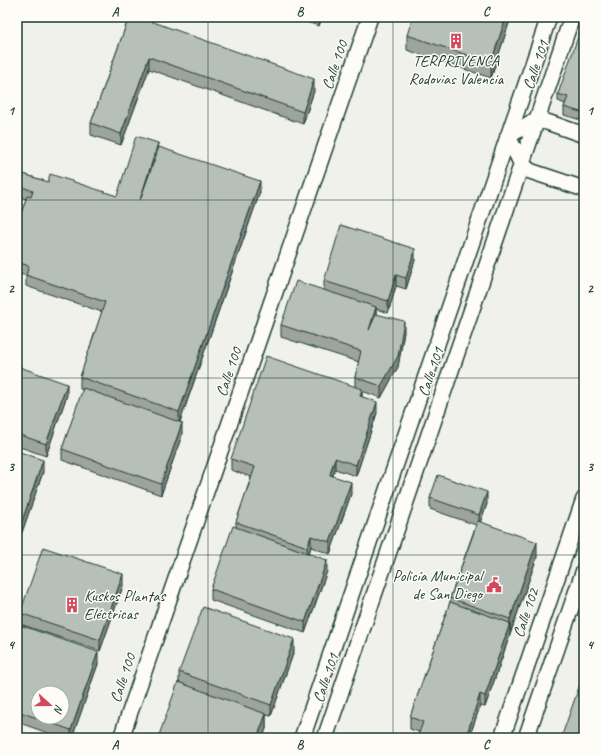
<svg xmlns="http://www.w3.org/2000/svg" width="601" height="755" font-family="Caveat,sans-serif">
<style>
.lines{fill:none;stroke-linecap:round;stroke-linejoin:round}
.street-casing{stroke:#1f3d34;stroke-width:18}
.street{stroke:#fdfcf7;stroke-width:15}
.wall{fill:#9da49e;stroke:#1f3d34}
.shaded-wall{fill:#7f8681;stroke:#1f3d34}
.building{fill:#b6bfb8;stroke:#1f3d34;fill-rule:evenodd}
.grid{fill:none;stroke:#1f3d34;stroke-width:1;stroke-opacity:0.55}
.labels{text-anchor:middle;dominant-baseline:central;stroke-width:3;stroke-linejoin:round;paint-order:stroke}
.poi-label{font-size:16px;fill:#1f3d34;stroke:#fdfcf7}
.street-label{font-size:16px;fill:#1f3d34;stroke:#fdfcf7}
.neatline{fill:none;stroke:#1f3d34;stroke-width:1.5}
.grid-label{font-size:13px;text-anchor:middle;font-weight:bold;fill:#1f3d34}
</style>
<rect width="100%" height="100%" fill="#f0f1eb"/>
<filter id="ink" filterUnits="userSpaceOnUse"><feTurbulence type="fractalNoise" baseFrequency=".025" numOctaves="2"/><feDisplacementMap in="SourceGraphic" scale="8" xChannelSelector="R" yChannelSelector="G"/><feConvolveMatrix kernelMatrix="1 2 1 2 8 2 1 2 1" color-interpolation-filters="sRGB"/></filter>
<g filter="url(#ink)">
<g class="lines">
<g class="street-casing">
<g id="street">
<polyline points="584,135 547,122 536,120 508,136 521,163 530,171 584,189"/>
<polyline points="121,738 370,17"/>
<polyline points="302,738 549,17"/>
<polyline points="325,738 572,17"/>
<polyline points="502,738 584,499"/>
<polyline points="526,738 584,570"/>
</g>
</g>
<use href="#street" class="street"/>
</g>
<g class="wall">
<polygon points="129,17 314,91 303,124 149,69 121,145 91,135 91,123"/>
<polygon points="291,17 322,17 319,26"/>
<polygon points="511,17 491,78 407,50 407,35"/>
<polygon points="584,32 584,121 564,115 564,107 565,104 558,101 558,94"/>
<polygon points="158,151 260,192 180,422 182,435 161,495 62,460 62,449 83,390 80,389 80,377 102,312 26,286 26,276 17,273 17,219 19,220 26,199 17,196 17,172 48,182 117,196"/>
<polygon points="415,260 406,289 396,286 388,313 376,309 376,315 404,332 398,367 381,398 362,391 362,397 377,413 356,476 335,469 333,476 351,494 330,554 311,547 309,553 327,571 305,633 211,600 211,589 236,527 236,522 251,477 231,470 231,459 355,386 355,377 359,362 281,337 281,325 324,290 324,281"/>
<polygon points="17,366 67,395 46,456 17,446"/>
<polygon points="17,451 43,472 21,535 17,534"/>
<polygon points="430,498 487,504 480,522 537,557 485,707 480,706 469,738 417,738 419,732 410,729 410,717 450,602 450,598 476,525 430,509"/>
<polygon points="123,586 100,651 20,624 20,613"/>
<polygon points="17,624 98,664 72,738 62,738 17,722"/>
<polygon points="294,651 271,716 266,715 266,729 179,682 179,672"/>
</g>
<g class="shaded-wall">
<polygon points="319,17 322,17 319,26"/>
<polygon points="506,17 511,17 491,78 491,63"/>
<polygon points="149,57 149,69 121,145 121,134"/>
<polygon points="314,79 314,91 303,124 303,112"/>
<polygon points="158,143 158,155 140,200"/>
<polygon points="260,181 260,192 179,424 179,412"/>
<polygon points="415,249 415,260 406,289 406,278"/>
<polygon points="396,275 396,286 388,313 388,301"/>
<polygon points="376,307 376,319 369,330"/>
<polygon points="404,321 404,332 398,367 381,398 381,386"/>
<polygon points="67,384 67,395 46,456 46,444"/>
<polygon points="362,389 362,400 360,396"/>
<polygon points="377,402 377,413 356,476 356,465"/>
<polygon points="182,423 182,435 161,495 161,484"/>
<polygon points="335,458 335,469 332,478 330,475"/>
<polygon points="43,460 43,472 21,535 21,524"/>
<polygon points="351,482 351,494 330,554 330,542"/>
<polygon points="487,492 487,504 479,526 479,515"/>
<polygon points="311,536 311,547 307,558 307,547"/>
<polygon points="537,542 537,557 510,634 510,619"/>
<polygon points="327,560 327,571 305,633 305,622"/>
<polygon points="123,574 123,586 100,651 100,640"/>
<polygon points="510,623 510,634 485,707 485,696"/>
<polygon points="294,639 294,651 271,716 271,705"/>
<polygon points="98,652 98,664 72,738 71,738 71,730"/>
<polygon points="480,694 480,706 469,738 466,738"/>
<polygon points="266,714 266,729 263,738 257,738"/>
</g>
<g class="building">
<polygon points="129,17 139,17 314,79 303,112 149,57 121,134 91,123"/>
<polygon points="413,17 506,17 491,63 407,35"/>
<polygon points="580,31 584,32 584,113 564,107 568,97 558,94"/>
<polygon points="136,136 158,143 140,200 159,147 260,181 179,412 80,377 105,302 26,275 29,266 17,262 17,219 19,220 27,196 31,197 33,191 17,185 17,172 48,182 50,174 117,196"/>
<polygon points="341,225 415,249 406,278 396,275 388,301 324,281"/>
<polygon points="296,281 376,307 369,330 376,314 404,321 398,356 381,386 355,377 361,351 281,325"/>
<polygon points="266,356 362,389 360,396 377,402 356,465 335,458 332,467 330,475 351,482 330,542 311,536 307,547 236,522 255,467 231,459"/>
<polygon points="17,366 67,384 46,444 17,434"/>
<polygon points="83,388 182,423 161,484 62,449"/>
<polygon points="17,451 43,460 21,524 17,522"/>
<polygon points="438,475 487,492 479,515 430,498"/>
<polygon points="478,521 537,542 510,619 450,598"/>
<polygon points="233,526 327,560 305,622 211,589"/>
<polygon points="43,547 123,574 100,640 20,613"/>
<polygon points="450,602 510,623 485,696 480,694 466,737 461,735 460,738 417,738 423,722 410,717"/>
<polygon points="203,607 294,639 271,705 179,672"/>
<path d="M17,624l81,28 -27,78 -54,-19zM38,693h24v24h-24z"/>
<polygon points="584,673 584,738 561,738"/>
<polygon points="178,682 266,714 257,738 158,738"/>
</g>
</g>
<path class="grid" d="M208,17v721M393,17v721M17,200h567M17,378h567M17,555h567"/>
<defs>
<g id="building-bare" transform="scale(1.2)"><path d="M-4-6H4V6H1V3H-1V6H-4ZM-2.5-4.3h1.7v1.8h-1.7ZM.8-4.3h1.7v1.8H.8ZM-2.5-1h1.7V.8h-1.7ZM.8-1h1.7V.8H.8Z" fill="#d1495b" stroke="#fdfcf7" stroke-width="2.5" paint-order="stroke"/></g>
<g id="civic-bare" transform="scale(1.2)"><path d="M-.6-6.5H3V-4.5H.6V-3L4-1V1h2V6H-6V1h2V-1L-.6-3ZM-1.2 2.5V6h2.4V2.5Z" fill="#d1495b" stroke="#fdfcf7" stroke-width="2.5" paint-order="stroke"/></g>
</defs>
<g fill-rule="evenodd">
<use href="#building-bare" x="456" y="41"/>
<use href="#civic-bare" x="494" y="585"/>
<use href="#building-bare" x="72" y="605"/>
</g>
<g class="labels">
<g class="poi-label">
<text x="456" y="61">TERPRIVENCA<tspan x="456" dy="18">Rodovias Valencia</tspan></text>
<text x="482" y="576" text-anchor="end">Policía Municipal<tspan x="482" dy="18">de San Diego</tspan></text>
<text x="84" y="596" text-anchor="start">Kuskos Plantas<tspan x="84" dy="18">Eléctricas</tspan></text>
</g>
<g class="street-label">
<text transform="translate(335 65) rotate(-71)">Calle 100</text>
<text transform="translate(536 65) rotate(-71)">Calle 101</text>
<text transform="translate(229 372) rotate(-71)">Calle 100</text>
<text transform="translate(431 372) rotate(-71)">Calle 101</text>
<text transform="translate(526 613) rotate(-71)">Calle 102</text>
<text transform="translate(123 678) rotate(-71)">Calle 100</text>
<text transform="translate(326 678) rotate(-71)">Calle 101</text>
</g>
</g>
<rect width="601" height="755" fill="none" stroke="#fdfcf7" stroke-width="44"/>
<g transform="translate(50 705) rotate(111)"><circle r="19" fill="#fdfcf7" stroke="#a4b0a9"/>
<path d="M0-3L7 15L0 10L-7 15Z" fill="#d1495b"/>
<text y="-6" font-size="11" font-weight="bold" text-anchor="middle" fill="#1f3d34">N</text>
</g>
<rect x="22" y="22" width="557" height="711" class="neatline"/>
<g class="grid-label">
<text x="115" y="16">A</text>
<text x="300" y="16">B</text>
<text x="486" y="16">C</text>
<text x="11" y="115">1</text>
<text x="590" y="115">1</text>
<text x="11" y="293">2</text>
<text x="590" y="293">2</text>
<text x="11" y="471">3</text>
<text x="590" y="471">3</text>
<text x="11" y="649">4</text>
<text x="590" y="649">4</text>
<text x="115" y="749">A</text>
<text x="300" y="749">B</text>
<text x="486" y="749">C</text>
</g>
</svg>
